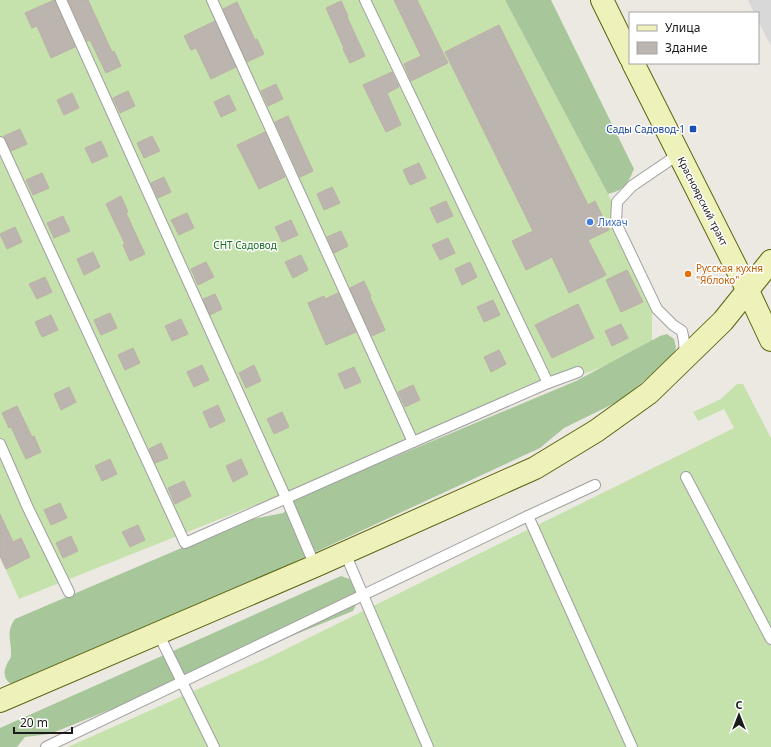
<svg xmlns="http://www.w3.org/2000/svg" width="771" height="747" font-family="'Noto Sans',sans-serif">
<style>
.residential{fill:#d9d8d8}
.grass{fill:#c5e2ac}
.forest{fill:#a7c79b}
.building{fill:#bcb5af;stroke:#bcb0a6}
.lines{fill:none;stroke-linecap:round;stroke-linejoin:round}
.lane-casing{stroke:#9f9f9f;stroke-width:12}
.secondary-casing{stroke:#5b650f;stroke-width:24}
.lane{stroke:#fff;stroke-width:10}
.secondary{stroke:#eef2ba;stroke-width:22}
.transit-dot{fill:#1a4fb4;stroke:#fff;stroke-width:1.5}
.shop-dot{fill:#3f7fe0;stroke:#fff;stroke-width:1.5}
.food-dot{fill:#e8710a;stroke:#fff;stroke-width:1.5}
.labels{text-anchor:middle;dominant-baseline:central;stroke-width:3;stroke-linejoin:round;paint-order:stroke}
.transit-label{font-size:10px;fill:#164399;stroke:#fff;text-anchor:end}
.street-label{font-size:10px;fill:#1b1b1b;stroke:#fff}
.shop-label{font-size:10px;fill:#366cbe;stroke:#fff;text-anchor:start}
.park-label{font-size:10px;fill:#166d1f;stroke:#fff}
.food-label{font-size:10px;fill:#c56008;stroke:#fff;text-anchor:start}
</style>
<rect width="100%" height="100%" fill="#ece9e2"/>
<polygon class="residential" points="748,0 771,0 771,46 758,21 758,13 754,13"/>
<g class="grass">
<polygon points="0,0 505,0 608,194 652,290 652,347 19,599 0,557"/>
<polygon points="737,384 743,384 771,438 771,747 68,747 268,658 734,428 724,409 698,421 693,412 721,399"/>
</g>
<g class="forest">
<path d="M505,0h46l83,169c-7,16 -8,20 -26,25z"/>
<path d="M667,334l7,5 2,8 -2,9 -53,44 -57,28 -24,20 -518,240c-13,-2 -22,-10 -15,-24 1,-3 4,-5 4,-8 1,-15 -6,-23 4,-37l232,-99 36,-7 5,-5 3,-8 285,-119 84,-45z"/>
<polygon points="341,576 352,580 358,601 353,611 50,734 25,737 17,747 0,747 0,728"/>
</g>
<g class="building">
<polygon points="54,0 75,47 51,58 37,26 32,28 25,13"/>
<polygon points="68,0 88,0 112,52 114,51 121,66 106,73 90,40 87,41"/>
<polygon points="394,0 417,0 448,63 411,81 404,64 421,56"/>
<polygon points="341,1 348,16 347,17 365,56 350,63 343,49 344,48 326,8"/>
<polygon points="237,2 255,40 257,39 264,54 247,62 223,9"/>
<polygon points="215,21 236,67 211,79 196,48 191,50 184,36"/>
<polygon points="499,25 588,205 595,201 609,230 588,240 606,275 569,293 552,257 526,270 512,241 533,231 445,52"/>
<polygon points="392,72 399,87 387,93 401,125 386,132 363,85"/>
<polygon points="276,84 283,99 268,106 261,91"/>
<polygon points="128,91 135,106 120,113 113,98"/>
<polygon points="72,93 79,108 64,115 57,100"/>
<polygon points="229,95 236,110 221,117 214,102"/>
<polygon points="288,116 313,171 300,177 275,122"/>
<polygon points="20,129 27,144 11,151 4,136"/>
<polygon points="265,132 285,177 259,189 237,145"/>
<polygon points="152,136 160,151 144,158 137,143"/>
<polygon points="101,141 108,156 92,163 85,148"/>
<polygon points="419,163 426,178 410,185 403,170"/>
<polygon points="42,173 49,188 33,195 26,180"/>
<polygon points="164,177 171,192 158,198 151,183"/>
<polygon points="332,187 340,203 324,210 317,194"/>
<polygon points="121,196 128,212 126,213 145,254 130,261 123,245 125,244 106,204"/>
<polygon points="446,201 453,216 437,223 430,208"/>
<polygon points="187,213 194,228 179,235 171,220"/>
<polygon points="63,216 70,231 54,238 47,223"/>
<polygon points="291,220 298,235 282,242 275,227"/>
<polygon points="15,227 22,242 7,249 0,234"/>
<polygon points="341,231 348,246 334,253 327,237"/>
<polygon points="448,238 455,253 440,260 432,245"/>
<polygon points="93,252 100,267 84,275 77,259"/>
<polygon points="301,255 308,270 293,278 285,262"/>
<polygon points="206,262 214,277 198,285 191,269"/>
<polygon points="470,262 477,277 462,285 455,269"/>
<polygon points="627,270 643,302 621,312 606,280"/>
<polygon points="45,277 52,292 37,299 29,284"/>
<polygon points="364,281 371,296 370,297 385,330 372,336 350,288"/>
<polygon points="338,293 356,332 326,345 308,303 324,296 325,299"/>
<polygon points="215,294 222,309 210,315 203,299"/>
<polygon points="493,300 500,315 484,322 477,307"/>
<polygon points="578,304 594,338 552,358 535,325"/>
<polygon points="110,313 117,328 101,335 94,320"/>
<polygon points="51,315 58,330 42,337 35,322"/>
<polygon points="181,319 188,334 172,341 165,326"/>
<polygon points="621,324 628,338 612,346 605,331"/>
<polygon points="133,348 140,363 125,370 118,355"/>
<polygon points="499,350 506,364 491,372 484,357"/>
<polygon points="202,365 209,380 194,387 187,372"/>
<polygon points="254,365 261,381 246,388 239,373"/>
<polygon points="354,367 361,382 345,389 338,374"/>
<polygon points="413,385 420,400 405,407 398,392"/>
<polygon points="69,387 76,402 61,410 54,394"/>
<polygon points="218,405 225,421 210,428 203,412"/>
<polygon points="17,406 32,437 34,436 41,452 26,459 11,427 9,428 2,413"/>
<polygon points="282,412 289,427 274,434 267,419"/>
<polygon points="161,443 168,458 155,463 149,449"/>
<polygon points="110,459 117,474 102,481 95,466"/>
<polygon points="241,459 248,474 233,482 226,466"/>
<polygon points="184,481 191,496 175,504 168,488"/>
<polygon points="60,503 67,518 51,525 44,510"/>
<polygon points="0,514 13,542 21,538 30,557 6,569 0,556"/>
<polygon points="138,525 145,540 130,547 122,532"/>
<polygon points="71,536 78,551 63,558 56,543"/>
</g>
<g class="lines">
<g class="lane-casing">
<g id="lane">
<polyline points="61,0 286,498 315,566"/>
<polyline points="212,0 413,442"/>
<polyline points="365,0 548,383"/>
<polyline points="0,142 185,543 413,442 548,383 578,372"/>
<polyline points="679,154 632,186 617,202 616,223 657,309 673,325 682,331 684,341 685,357"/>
<polyline points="0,444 28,508 69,592"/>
<polyline points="686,477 771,639"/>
<polyline points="528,516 632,747"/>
<polyline points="345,553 428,747"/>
<polyline points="158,633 214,747"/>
<polyline points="46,747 528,516 595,485"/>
</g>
</g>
<g class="secondary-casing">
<g id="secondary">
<polyline points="602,0 630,57"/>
<polyline points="633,63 748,291 771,340"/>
<polyline points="0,701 315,566 535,468 596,431 649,393 723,321 771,261"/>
</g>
</g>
<use href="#lane" class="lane"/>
<use href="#secondary" class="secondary"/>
</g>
<rect class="transit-dot" x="689" y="125" width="8" height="8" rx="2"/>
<circle class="shop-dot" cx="590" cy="222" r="4"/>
<circle class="food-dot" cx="688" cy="274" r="4"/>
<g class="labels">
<g class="transit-label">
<text x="685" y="129">Сады Садовод-1</text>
</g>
<g class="street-label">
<text transform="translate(703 201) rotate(63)">Красноярский тракт</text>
</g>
<g class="shop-label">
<text x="598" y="222">Лихач</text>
</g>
<g class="park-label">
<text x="245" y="245">СНТ Садовод</text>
</g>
<g class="food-label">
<text x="696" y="268">Русская кухня<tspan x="696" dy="12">"Яблоко"</tspan></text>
</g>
</g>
<rect x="629" y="12" width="130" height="52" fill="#ffffff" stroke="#a4a4a4"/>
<rect x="637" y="25" width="20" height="6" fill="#eef2ba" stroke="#a4a4a4"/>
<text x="665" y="32" font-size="12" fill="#1b1b1b">Улица</text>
<rect x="637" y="42" width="20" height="12" fill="#bcb5af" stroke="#a4a4a4"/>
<text x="665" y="52" font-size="12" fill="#1b1b1b">Здание</text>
<g transform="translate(739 715)" stroke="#ffffff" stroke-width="3" paint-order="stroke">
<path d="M0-3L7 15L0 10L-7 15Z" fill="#1b1b1b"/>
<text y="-6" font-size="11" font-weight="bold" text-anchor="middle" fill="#1b1b1b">С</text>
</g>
<path d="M14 727v6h58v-6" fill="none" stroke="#1b1b1b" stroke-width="2"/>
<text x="20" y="727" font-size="12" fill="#1b1b1b" stroke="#ffffff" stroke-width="3" paint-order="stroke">20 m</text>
</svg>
